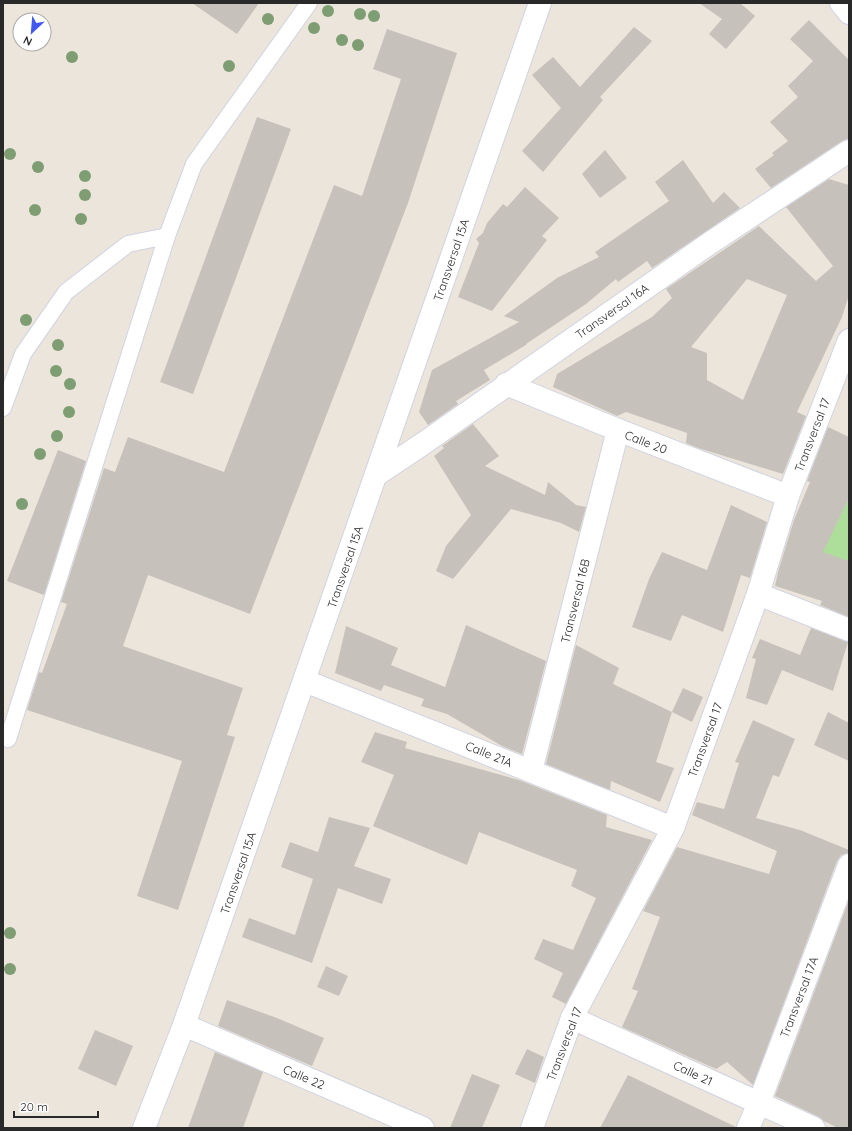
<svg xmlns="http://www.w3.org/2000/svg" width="852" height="1131" font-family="Quicksand,sans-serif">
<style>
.green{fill:#addf9a}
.building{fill:#c6c2bb;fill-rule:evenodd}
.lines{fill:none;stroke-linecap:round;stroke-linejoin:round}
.lane-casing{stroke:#d1d3e1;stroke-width:18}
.street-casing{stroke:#d1d3e1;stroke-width:24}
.lane{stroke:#fff;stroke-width:16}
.street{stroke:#fff;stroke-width:22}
.tree{fill:#7f9d72}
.labels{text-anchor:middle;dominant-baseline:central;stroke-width:3.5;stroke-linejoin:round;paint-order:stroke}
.street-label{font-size:12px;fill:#292929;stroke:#fff}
</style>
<rect width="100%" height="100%" fill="#ebe5db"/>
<polygon class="green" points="849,498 849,564 795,543 834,528"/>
<g class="building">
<polygon points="192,3 259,3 237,34"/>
<polygon points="699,3 740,3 755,16 726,49 709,34 722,19"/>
<polygon points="809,20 849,60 849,139 842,141 771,188 755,169 774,155 772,153 788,141 770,122 798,97 788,86 813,61 790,39"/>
<polygon points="634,27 652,41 600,97 603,100 543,172 522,151 561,108 532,75 553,57 580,87"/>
<polygon points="387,29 457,53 408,203 250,614 148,575 123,646 243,688 227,735 235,737 178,910 137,896 182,761 27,710 39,672 42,673 67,604 61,602 104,468 115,472 128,437 224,472 334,185 362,196 401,79 373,69"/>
<polygon points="257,117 291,129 193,394 160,382"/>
<polygon points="605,150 627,178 600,198 582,174"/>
<polygon points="683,160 713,203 724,192 740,208 652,268 647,261 618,282 616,279 586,304 526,344 526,345 484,370 490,380 456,401 458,404 428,425 419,412 432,370 519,322 504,316 557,278 599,257 595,252 669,201 655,182"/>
<path d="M829,179l20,6v110l-7,22 -45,95 9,4 -23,58 -85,-26 -12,-5 1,-10 -61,-21 -9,4 -64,-29 4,-13 95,-57 20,-19 -6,-9 93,-63 57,55 17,-15 -47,-59zM747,279l40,16 -44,105 -36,-20v-27l-16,-6z"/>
<polygon points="525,187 559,218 542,236 547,240 492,311 458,297 479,243 476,239 483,233 487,223 503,204 507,207"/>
<polygon points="473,424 499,456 485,466 545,495 548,482 576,505 586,507 579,532 561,523 511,509 453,579 436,571 446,546 471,515 434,456 444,448 442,446"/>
<polygon points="828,427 849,437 849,498 823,552 849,561 849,617 820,605 822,601 775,586 778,572 794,520 810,482 807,481"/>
<polygon points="58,450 86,461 44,595 7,581"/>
<polygon points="731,505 767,522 750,578 741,575 723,632 682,615 671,641 632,627 649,579 662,552 707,570"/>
<polygon points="466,625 546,661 522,754 502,746 447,714 421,706 424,699 384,685 381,691 335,673 346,626 398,648 391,665 445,687"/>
<polygon points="811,628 848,642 833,691 782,670 767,705 746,698 756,659 752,658 760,639 800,655"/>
<polygon points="576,645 619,668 613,684 672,712 656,762 674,768 660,802 611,781 610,790 546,764"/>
<polygon points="683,688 703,697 692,722 672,712"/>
<polygon points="828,712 849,723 849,761 814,745"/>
<polygon points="753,720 795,739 779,777 773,775 756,818 800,830 849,850 849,853 841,855 837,861 753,1085 727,1062 716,1069 622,1027 638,991 632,989 660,917 643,911 677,847 769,874 777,851 692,815 697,802 724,809 739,763 735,762"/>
<polygon points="375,732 407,742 405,748 519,780 607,815 606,827 652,840 566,1004 552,997 563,973 534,959 543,939 573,950 596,898 571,886 577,870 479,832 467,865 373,826 394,775 361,762"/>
<polygon points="329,817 370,828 354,866 391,879 382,904 338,888 312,963 242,937 249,918 295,935 313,879 281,867 290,842 318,852"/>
<polygon points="849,900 849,1128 838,1128 824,1121 819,1117 775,1096"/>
<polygon points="326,966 348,976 339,996 317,987"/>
<polygon points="227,1000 277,1018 324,1038 312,1066 218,1026"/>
<polygon points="95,1030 133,1046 116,1086 78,1069"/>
<polygon points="527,1049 544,1057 535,1083 515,1074"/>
<polygon points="215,1052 263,1072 243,1128 188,1128"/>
<polygon points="472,1074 500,1085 482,1128 450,1128"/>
<polygon points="628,1075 736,1127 736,1128 600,1128"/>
</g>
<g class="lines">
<g class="lane-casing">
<g id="lane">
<polyline points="3,408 23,354 66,292 128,244 167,236"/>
<polyline points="8,739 167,236 194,164 309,3"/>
</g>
</g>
<g class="street-casing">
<g id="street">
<polyline points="841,3 849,13"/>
<polyline points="506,384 618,430 788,496"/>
<polyline points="376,475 424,443 710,243 849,151"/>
<polyline points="758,594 849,630"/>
<polyline points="305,681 673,828"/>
<polyline points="531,771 618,430"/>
<polyline points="572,1018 814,1128"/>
<polyline points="184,1025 423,1128"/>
<polyline points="144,1128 184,1025 540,3"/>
<polyline points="532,1128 572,1018 673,828 758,594 788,496 849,340"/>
<polyline points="748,1128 759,1103 849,865"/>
</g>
</g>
<use href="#lane" class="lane"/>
<use href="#street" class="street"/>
</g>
<g class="tree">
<circle cx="328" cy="11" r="6"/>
<circle cx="360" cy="14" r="6"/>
<circle cx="374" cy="16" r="6"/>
<circle cx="268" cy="19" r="6"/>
<circle cx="314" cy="28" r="6"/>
<circle cx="342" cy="40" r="6"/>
<circle cx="358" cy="45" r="6"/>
<circle cx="72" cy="57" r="6"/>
<circle cx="229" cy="66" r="6"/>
<circle cx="10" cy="154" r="6"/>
<circle cx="38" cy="167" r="6"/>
<circle cx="85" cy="176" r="6"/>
<circle cx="85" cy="195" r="6"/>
<circle cx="35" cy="210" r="6"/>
<circle cx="81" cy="219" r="6"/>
<circle cx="26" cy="320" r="6"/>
<circle cx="58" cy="345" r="6"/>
<circle cx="56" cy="371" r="6"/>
<circle cx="70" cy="384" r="6"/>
<circle cx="69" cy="412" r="6"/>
<circle cx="57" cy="436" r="6"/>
<circle cx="40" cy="454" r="6"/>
<circle cx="22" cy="504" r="6"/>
<circle cx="10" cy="933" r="6"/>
<circle cx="10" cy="969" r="6"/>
</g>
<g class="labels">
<g class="street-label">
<text transform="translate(451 260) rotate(-71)">Transversal 15A</text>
<text transform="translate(612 311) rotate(-35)">Transversal 16A</text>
<text transform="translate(812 435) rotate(-69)">Transversal 17</text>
<text transform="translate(646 442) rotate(21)">Calle 20</text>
<text transform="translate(345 567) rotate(-71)">Transversal 15A</text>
<text transform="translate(575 601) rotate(-76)">Transversal 16B</text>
<text transform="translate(705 740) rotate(-70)">Transversal 17</text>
<text transform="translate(489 754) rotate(22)">Calle 21A</text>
<text transform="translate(238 873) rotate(-71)">Transversal 15A</text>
<text transform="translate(799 997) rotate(-69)">Transversal 17A</text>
<text transform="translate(564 1044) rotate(-69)">Transversal 17</text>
<text transform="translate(693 1073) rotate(25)">Calle 21</text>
<text transform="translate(304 1077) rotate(23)">Calle 22</text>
</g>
</g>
<rect width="852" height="1131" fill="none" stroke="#292929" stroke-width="8"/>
<g transform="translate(32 32) rotate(206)"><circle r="19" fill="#ffffff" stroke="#a9a9a9"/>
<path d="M0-3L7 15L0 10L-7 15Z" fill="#4358f0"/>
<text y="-6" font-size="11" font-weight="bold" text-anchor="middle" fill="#292929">N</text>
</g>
<path d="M14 1111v6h84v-6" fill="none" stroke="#292929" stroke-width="2"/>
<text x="20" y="1111" font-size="12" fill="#292929" stroke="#ffffff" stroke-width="3" paint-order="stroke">20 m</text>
</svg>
